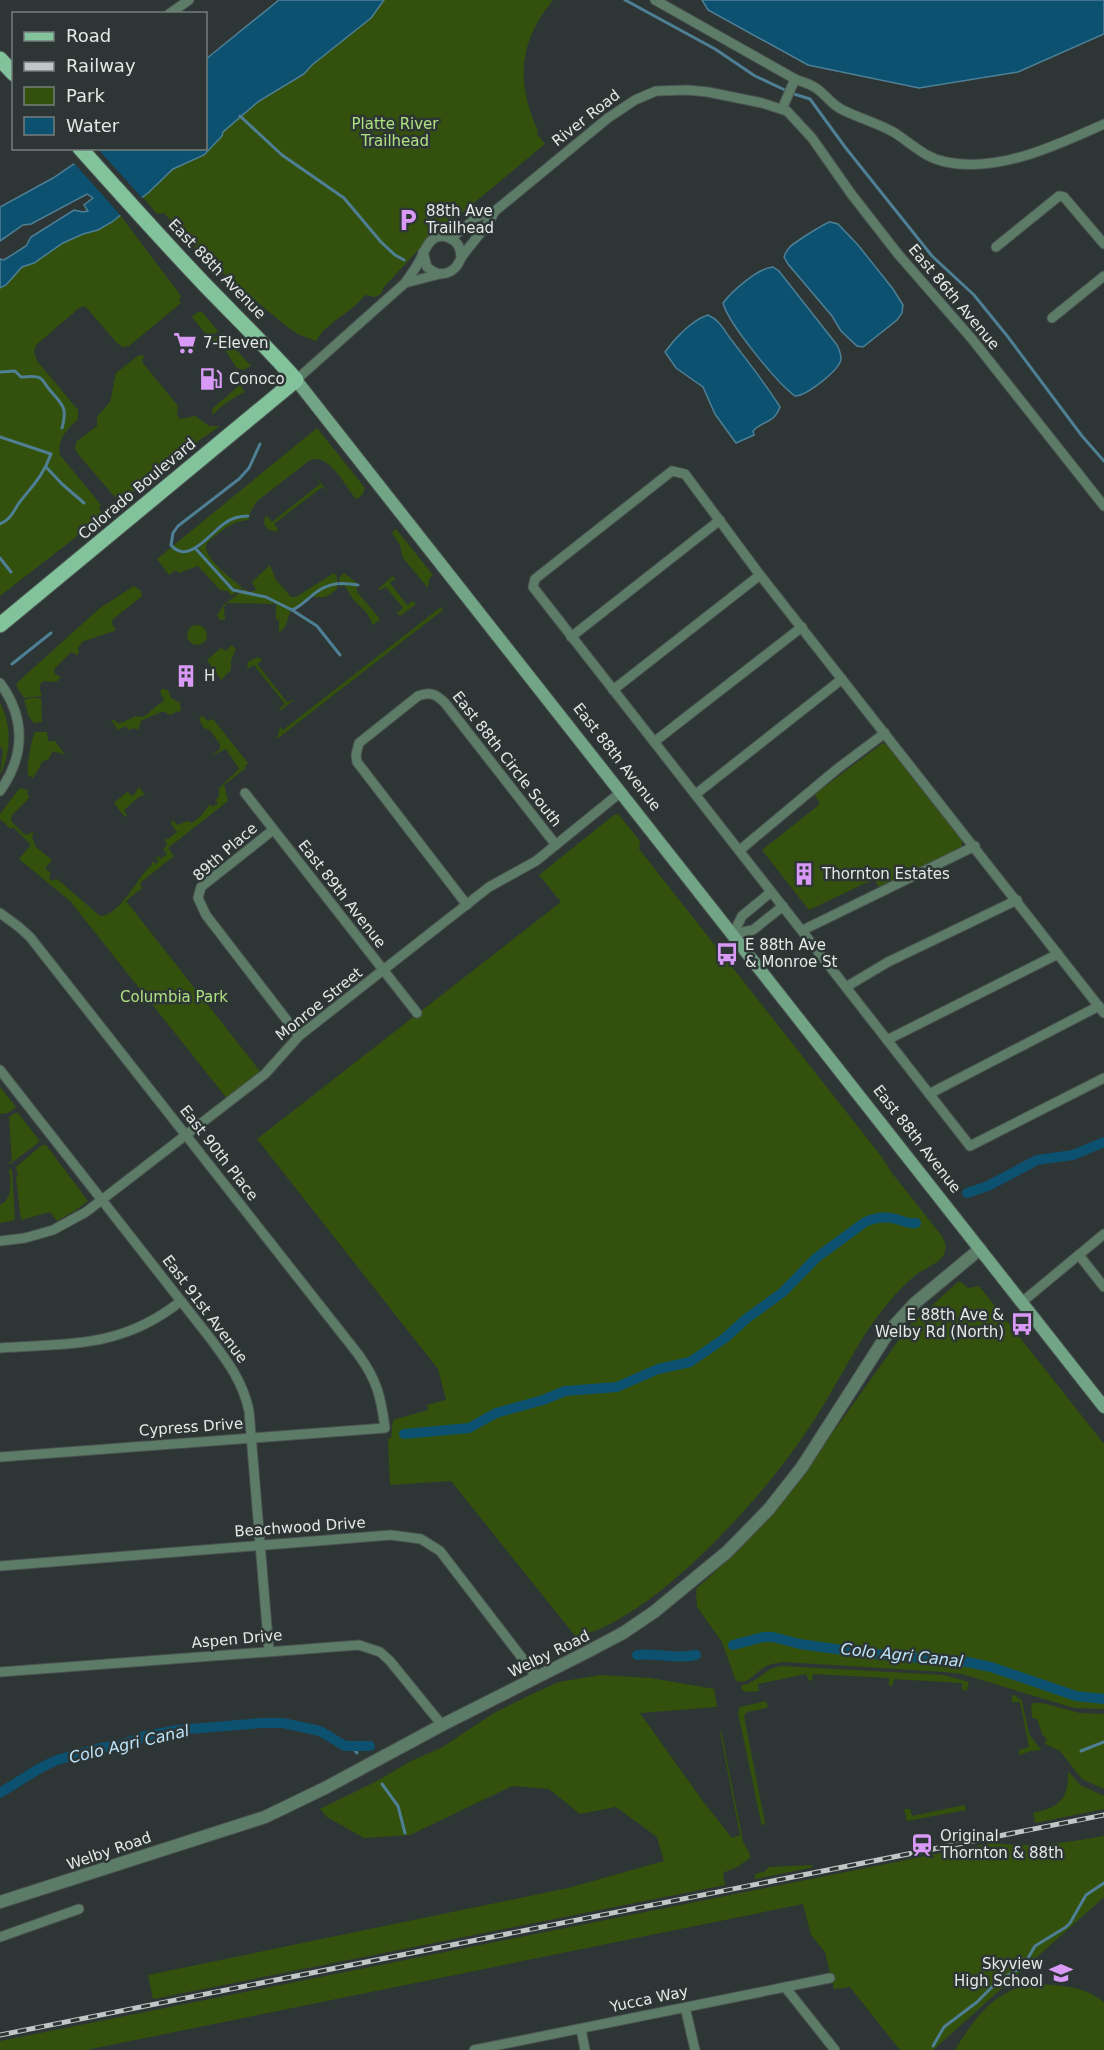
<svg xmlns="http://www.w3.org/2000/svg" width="1104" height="2050" font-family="'DejaVu Sans',sans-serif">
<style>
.green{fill:#33510c}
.water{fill:#0d5171;stroke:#4e7f95;stroke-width:1.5}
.pier{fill:#2d3634}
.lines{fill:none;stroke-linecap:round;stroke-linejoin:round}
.stream{stroke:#4e7f95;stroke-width:3}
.canal{stroke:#0d5171;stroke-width:10}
.minor-casing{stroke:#4a5351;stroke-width:11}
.tertiary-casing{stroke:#4a5351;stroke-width:14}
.secondary-casing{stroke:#4a5351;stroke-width:14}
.primary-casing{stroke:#4a5351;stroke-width:17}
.minor{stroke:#5d7c68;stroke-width:9}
.tertiary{stroke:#5d7c68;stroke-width:12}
.secondary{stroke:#72a486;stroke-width:12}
.primary{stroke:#82c39c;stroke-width:15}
.rail-casing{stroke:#c1c7c6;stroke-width:5}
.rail{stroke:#2d3634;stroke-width:3;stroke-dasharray:9;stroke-linecap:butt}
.labels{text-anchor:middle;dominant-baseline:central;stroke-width:5;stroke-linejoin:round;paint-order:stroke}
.street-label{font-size:15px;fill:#e4e9e8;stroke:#2d3634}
.park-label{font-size:15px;fill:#b0e183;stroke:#2d3634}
.poi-label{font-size:15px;fill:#e4e9e8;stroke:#2d3634;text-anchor:start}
.water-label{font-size:16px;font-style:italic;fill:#bde4fd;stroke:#2d3634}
</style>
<rect width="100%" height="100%" fill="#2d3634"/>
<g class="green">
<path d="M384,0h169c-35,43 -37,82 -15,131l-1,3 8,10 -124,103 -37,40 -3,7 -6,3 -10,-2c-13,18 -38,26 -49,46l-18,-7 -12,-8 -81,-68 -41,-45 -7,1 -14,-17 30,-28 31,-14 19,-23 36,-31 45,-27 8,-9 59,-47z"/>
<path d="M120,215l61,81 -2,4 2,3 -52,43 -6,1 -6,-4 -32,-37 -6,2 -43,37 -2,7 3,9 41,49v9c-11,11 -21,19 -18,36l41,50 -2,2 4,9 -103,80v-308c11,-5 15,-17 24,-22 14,-7 27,-17 41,-24 19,-10 38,-13 55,-27z"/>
<polygon points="198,312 202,312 218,331 209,338 192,317"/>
<polygon points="221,333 251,366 243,370 237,368 225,350 212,340"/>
<polygon points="139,355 144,356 142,362 178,406 177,416 181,419 195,416 209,426 220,426 175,457 126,498 120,500 114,496 78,454 75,448 77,441 97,426 97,417 110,402 116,373"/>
<path d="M240,385l5,7c-8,3 -26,15 -31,22l-2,-1 1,-5z"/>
<path d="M317,428l48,60 -2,6 -6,5 -2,-1c-10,-13 -26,-45 -45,-38l-54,42 -7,13c-23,0 -39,19 -54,33l32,38 9,6 -5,4 -3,-5 -8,-1 -22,-24 -19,7 -3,-3 -7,5 -12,-16z"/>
<polygon points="316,477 328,492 322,487 274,524 278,529 276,532 268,529 264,524 265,517 267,516 272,522 320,484"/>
<path d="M239,517h9l1,3c-13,1 -20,5 -30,13 -4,4 -12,7 -13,13 -2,12 28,35 37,42l-7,3 -5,-3 -33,-40 25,-23z"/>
<polygon points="396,529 433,575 429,579 428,588 403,558 400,545 392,533"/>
<path d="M270,565l6,15 15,17h5l38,-24 3,4v12c-13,11 -11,8 -27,8l-10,9 -9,4 -6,17 -6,6v-13l-3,-1v-15l-48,-1 -4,4 1,13h-5l-3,-5 8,-11 19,-15 6,3 6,-2 -4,-8z"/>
<polygon points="344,573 356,582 357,592 380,619 373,625 367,613 353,599 344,585 340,587 339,578"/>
<polygon points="393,576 395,579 390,583 407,605 413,601 416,604 400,616 397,613 403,608 386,587 380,590 378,589"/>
<path d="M134,586l6,4 2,6 -29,23 -1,5 4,6 -34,12 -4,6 1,5 -2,2 -6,-3 -17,17 1,5 6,3 -5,5 -12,-1c-7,4 -4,8 -2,15l-18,2 -8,-13 4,-5 80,-72z"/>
<polygon points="441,607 443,610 277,739 280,727 283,730"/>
<circle cx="197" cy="635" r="10"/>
<polygon points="231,645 236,649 231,660 231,670 221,680 207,660 221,648 227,651"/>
<polygon points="258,657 262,660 257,664 287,702 295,699 280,711 279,709 285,704 254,665 247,669 248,662"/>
<path d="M162,689l6,1 3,8 9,5 1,9 -3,-1 -8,4 -5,-3h-4l-20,9 -3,9 -5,-2 -4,2 -3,-4 -8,4 -7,-10h3l5,4 17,-8 7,1c8,-5 12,-12 20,-15l1,-3 -4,-7z"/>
<polygon points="31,698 41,698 42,722 34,723 29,717 24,700"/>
<path d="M0,703c12,22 11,50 0,72l3,-24 -3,-6z"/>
<path d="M202,716l6,5 5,-2 35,44 -3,3 1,2 -22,17 4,16 -60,47 6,8 -34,27 2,5 -16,13 137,174 -34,26 -159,-200 -51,-42 12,-14 -18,-18 -2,2 -11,-10v-5l19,-25 3,-1 7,3 -2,3 3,3 -18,18 -1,6 14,14 9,-3 -2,5 4,10 16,13 -7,8 6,5 -2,5 3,3 5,-2 43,37c21,0 37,-40 52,-51v-4l4,3 3,-3 -3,-3 2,-2 3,3 6,-5 -4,-5 4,-4 -2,-6h3l9,-7 -6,-8 1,-4 6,5 9,-4 5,2 9,-7 9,-12 2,3 6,-3 -2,-4 3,-4v-8l20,-19 -13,-20 -15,7 9,-7v-5l-10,-14 -6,-2 -5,-9z"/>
<path d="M35,732h12l1,9h7l10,14 -12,-4 -5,9 -5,1 -10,17 -5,-3c-2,-6 4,-39 7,-43z"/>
<polygon points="883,743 887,745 962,840 962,847 880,888 874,879 809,910 762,850 820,804 815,795 816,793"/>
<polygon points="139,787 145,795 140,796 124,810 127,815 125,817 114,803 127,792 133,796"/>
<path d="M618,814l22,27 -1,8 242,307 11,17 49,62c4,6 7,13 2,21 -5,8 -18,12 -26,18 -20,16 -39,40 -53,62 -22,35 -40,72 -64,105 -45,64 -147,178 -224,196l-125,-156 -61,4 -2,-46 3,-1 2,-18 35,-10 -1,-5 19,-5 -8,-31 -181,-230 304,-237 -22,-27 75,-60z"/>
<polygon points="0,1087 16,1107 8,1113 0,1114"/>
<polygon points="15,1113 18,1113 39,1140 38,1143 10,1164 7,1162 12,1162 9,1117"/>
<polygon points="42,1145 46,1145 88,1201 76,1210 57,1221 50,1212 21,1220 16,1177 18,1175 16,1167"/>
<path d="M9,1169h3l3,51 -15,3v-18c15,-8 10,-23 9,-36z"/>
<path d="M959,1281l9,7 11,-2 125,158v265l-30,-1 -112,-34 -18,-2 -160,-10c-6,1 -13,1 -19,5 -10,5 -16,18 -29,14l-14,-39 -25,-35 -1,-15 1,-4 47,-43 50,-58 114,-160z"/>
<path d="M782,1666l162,9 25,7 -2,8 -2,1 -3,-2v-6l-68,-4 -2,7 -3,-1v-7l-76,-4 -1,6 -3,1 -3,-7 -48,10 1,7 -12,1 -6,-3 1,-4c16,-2 22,-17 40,-19z"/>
<polygon points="600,1675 651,1678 714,1689 717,1707 640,1713 702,1800 732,1838 740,1835 720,1732 721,1730 743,1841 751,1857 739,1866 723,1873 725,1885 153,1999 148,1975 568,1888 664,1861 657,1837 616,1807 580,1814 549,1789 512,1786 410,1835 364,1838 327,1817 320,1809 377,1781 411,1761 441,1748 494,1713 534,1693 559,1682"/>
<polygon points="1013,1694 1022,1701 1029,1734 1041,1750 1030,1751 1020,1755 1019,1753 1019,1750 1029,1747 1020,1702 1011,1702"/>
<polygon points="766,1701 768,1707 766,1708 747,1712 744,1716 765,1823 762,1826 738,1713 740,1707"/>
<polygon points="1033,1703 1042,1703 1080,1713 1104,1714 1104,1789 1082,1779 1060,1751 1045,1744 1047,1739 1042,1734 1037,1719 1032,1718 1031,1706"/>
<path d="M1068,1771l12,14 24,11v13l-69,14 -2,-10c27,-6 36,-14 35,-42z"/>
<polygon points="964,1805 966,1810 907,1821 904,1809 910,1809 912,1816"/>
<path d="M1104,1836v61l-171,153h-33l-50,-63 -16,2 -9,-37 -14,-17 -8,-31 -717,146h-86v-9l991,-198c39,5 75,0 113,-7z"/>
<polygon points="814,1865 810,1868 755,1879 755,1874 764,1872 769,1867"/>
<path d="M1032,1984c25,1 51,1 72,18v48h-149c19,-31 38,-59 77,-66z"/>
</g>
<g class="water">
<polygon points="279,0 384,0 371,18 312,65 304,74 259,101 223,132 222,136 204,155 173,169 149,192 112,222 98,230 83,234 63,243 34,263 22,267 6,285 0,288 0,259 4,260 26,246 31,237 74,210 83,212 88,211 84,205 93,198 87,194 31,224 23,225 0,241 0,207 53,178 96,149 206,148 206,59"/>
<polygon points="702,0 1104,0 1104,34 1018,72 919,88 808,65 708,10"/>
<path d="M830,222l8,2 20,21 35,44 10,16 -1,8 -5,7 -34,27 -6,-1 -16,-15 -9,-15 -44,-52 -4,-7c1,-3 3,-7 5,-9 4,-5 36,-25 41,-26z"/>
<path d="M773,267l6,4 58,74c2,4 4,9 4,14 -1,11 -35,37 -46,37 -18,-13 -67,-73 -72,-93 9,-12 35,-35 50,-36z"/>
<path d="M708,315c12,5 17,17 25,27 16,21 33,42 47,65 -7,18 -16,12 -27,24l1,4 -18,8 -21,-29 -12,-27 -27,-19 -11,-16c9,-13 27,-32 43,-37z"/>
</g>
<polygon class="pier" points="91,148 98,149 144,200 122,217 73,162"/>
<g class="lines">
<g class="stream">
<polyline points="625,0 715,49 755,76 785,90"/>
<polyline points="794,94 810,99 845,147 932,256 974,295 1008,337 1082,436 1104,461"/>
<polyline points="240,116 282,155 344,198 381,242 395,255 404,260"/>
<path d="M0,372l15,-1 6,6c6,0 14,-2 19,1 5,3 5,7 9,11 13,16 19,17 13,39"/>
<path d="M0,437l51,17c-8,22 -18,31 -32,49 -6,9 -8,16 -19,21"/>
<polyline points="46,467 62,484 84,503"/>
<path d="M248,516c-8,0 -16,2 -23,7 -14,9 -37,43 -54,22l2,-12 5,-7 61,-47 10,-11 11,-24"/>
<path d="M196,549l37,41 33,7 26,13c7,-3 11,-7 16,-11 16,-15 29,-18 50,-14"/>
<polyline points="0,558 11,572"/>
<polyline points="292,610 317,626 340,655"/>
<polyline points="12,664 51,633"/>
<polyline points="352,1747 357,1753"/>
<polyline points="1081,1751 1104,1742"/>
<polyline points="382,1784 398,1806 405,1833"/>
<polyline points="933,2046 944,2027 977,2002 999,1980 1023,1967 1035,1946 1066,1927 1070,1923 1086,1895 1104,1883"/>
</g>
<g class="canal">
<polyline points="967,1193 988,1186 1037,1160 1073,1155 1104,1142"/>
<path d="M404,1434l65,-6 27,-15 47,-13 22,-9 52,-4 41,-18 32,-7 35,-24 21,-19 37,-27 33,-34 49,-36c9,-4 20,-6 31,-3 7,2 12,5 20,4"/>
<polyline points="733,1645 763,1637 773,1637 800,1644 864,1653 967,1662 991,1667 1076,1696 1104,1699"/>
<path d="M637,1655c20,-3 36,5 59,0"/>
<polyline points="0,1793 40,1768 57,1760 100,1748 122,1745 145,1736 178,1730 261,1723 283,1723 320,1731 345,1746 370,1746"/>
</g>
<g class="minor-casing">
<g id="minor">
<path d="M655,0l140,79c7,3 15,5 21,9 9,6 15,16 25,21 17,9 37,14 54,24 17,11 30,25 51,29 53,11 111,-17 158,-38"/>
<polyline points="169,14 189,0"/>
<polyline points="782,109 795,79"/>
<polyline points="451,238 479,216 495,211"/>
<polyline points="996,247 1059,196 1064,197 1104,244"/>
<path d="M461,258c11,-16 25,-29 34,-47l113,-93 27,-18 21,-9 31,-1 21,2 54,11 25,8 25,27 40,57 46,59 74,85 132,167"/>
<polyline points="405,283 440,274"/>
<polyline points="1052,318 1104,276"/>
<path d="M296,380l109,-97c5,-7 10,-14 14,-21 6,-12 12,-32 30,-24 9,3 12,11 12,20 -6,16 -21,21 -34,9l-4,-15"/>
<polyline points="571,637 720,520"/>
<path d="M0,683c26,35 25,73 0,108"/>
<polyline points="613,690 760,575"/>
<polyline points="654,742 802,627"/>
<polyline points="245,793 417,1013"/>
<polyline points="696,794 842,679"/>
<polyline points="273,830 201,887 198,898 206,915 299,1036"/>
<polyline points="740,850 837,769 885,733"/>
<path d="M467,905l-110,-143 -1,-7 3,-12 59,-47c12,-5 18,-2 27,7l111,142"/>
<path d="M0,913l19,14 11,10 328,417c19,26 23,43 27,74l-385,29"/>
<polyline points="803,930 975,846"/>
<polyline points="733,934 753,930 783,906"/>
<polyline points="733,934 742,916 771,892"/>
<polyline points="846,987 888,962 1017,900"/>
<polyline points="1104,1013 760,575 685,474 672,471 535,579 533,587 970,1146 1104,1078"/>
<polyline points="887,1040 1058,954"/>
<path d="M0,1070l210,268c18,24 33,44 39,73l20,240"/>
<polyline points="929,1094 1099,1006"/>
<polyline points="0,1241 25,1238 53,1230 86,1212 265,1074 299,1036 489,887 536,861 621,792"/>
<polyline points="1079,1255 1104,1287"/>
<polyline points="1022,1302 1104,1234"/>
<path d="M0,1348c71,-5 122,0 181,-47"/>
<polyline points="0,1566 391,1535 421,1539 440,1551 536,1676"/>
<polyline points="0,1672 359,1645 380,1652 390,1661 442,1725"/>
<polyline points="0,1937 79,1909"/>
<polyline points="785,1987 835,2050"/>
<polyline points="685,2007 695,2050"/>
<polyline points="581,2029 585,2050"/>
<polyline points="474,2050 830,1978"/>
</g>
</g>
<g class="tertiary-casing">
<polyline id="tertiary" points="0,1902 265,1817 325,1788 442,1725 585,1653 623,1633 654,1612 727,1552 769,1509 802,1467 890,1330 915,1303 980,1249"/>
</g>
<g class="secondary-casing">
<polyline id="secondary" points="296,380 1104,1407"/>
</g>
<g class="primary-casing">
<g id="primary">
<polyline points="0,59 14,74"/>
<path d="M0,625l296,-245c-29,-33 -58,-61 -89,-93 -43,-45 -85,-92 -127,-139"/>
</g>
</g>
<use href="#minor" class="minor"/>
<use href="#tertiary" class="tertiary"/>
<use href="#secondary" class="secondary"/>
<use href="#primary" class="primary"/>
<g class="rail-casing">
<polyline id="rail" points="0,2035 1104,1815"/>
</g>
<use href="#rail" class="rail"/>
</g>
<defs>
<g id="parking-bare" transform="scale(1.8)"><path d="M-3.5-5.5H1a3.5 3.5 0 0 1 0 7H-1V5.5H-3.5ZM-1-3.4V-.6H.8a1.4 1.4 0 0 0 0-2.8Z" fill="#d99af7" stroke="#2d3634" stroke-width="2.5" paint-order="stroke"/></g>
<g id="supermarket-bare" transform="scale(1.8)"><path d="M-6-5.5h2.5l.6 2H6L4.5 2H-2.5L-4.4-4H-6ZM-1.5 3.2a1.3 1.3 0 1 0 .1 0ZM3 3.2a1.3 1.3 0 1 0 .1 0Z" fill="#d99af7" stroke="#2d3634" stroke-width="2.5" paint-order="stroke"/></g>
<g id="fuel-bare" transform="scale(1.8)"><path d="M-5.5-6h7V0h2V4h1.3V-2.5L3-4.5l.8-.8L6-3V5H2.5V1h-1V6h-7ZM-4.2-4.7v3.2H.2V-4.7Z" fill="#d99af7" stroke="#2d3634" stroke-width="2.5" paint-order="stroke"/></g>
<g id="building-bare" transform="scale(1.8)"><path d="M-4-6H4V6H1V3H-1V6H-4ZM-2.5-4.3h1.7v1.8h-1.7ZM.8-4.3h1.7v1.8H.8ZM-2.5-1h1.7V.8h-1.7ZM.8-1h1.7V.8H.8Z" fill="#d99af7" stroke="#2d3634" stroke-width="2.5" paint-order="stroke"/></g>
<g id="bus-bare" transform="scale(1.8)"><path d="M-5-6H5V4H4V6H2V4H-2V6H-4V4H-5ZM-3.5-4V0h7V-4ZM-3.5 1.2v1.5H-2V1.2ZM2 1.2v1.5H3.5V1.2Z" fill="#d99af7" stroke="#2d3634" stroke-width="2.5" paint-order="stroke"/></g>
<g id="station-bare" transform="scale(1.8)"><path d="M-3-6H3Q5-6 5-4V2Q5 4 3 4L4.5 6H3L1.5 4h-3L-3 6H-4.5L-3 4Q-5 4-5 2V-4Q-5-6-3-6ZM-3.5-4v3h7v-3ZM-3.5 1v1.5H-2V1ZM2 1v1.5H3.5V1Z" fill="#d99af7" stroke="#2d3634" stroke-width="2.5" paint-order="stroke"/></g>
<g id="school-bare" transform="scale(1.8)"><path d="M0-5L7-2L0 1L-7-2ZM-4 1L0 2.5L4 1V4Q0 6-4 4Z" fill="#d99af7" stroke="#2d3634" stroke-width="2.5" paint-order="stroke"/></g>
</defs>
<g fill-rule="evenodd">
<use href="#parking-bare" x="408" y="220"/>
<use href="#supermarket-bare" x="185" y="343"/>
<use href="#fuel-bare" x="211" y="379"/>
<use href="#building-bare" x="186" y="676"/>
<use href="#building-bare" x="804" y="874"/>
<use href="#bus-bare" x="727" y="954"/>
<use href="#bus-bare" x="1022" y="1324"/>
<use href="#station-bare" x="922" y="1845"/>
<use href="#school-bare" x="1061" y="1973"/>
</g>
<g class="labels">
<g class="street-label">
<text transform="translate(586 118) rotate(-38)">River Road</text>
<text transform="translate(217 269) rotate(46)">East 88th Avenue</text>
<text transform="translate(954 297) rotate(50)">East 86th Avenue</text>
<text transform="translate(137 489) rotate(-40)">Colorado Boulevard</text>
<text transform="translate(617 757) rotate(52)">East 88th Avenue</text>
<text transform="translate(507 759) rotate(52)">East 88th Circle South</text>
<text transform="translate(225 852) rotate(-41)">89th Place</text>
<text transform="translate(342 894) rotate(52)">East 89th Avenue</text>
<text transform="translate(319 1004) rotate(-39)">Monroe Street</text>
<text transform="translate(917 1139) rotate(52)">East 88th Avenue</text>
<text transform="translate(219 1153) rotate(52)">East 90th Place</text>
<text transform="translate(205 1309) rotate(53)">East 91st Avenue</text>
<text transform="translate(191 1427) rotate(-4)">Cypress Drive</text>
<text transform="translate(300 1527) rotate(-4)">Beachwood Drive</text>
<text transform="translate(237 1639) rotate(-5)">Aspen Drive</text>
<text transform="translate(549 1654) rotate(-26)">Welby Road</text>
<text transform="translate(109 1851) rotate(-19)">Welby Road</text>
<text transform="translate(649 1999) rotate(-12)">Yucca Way</text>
</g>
<g class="park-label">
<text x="395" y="124">Platte River<tspan x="395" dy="17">Trailhead</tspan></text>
<text x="174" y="997">Columbia Park</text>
</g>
<g class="poi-label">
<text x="426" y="211">88th Ave<tspan x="426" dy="17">Trailhead</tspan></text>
<text x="203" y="343">7-Eleven</text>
<text x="229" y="379">Conoco</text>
<text x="204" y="676">H</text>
<text x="822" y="874">Thornton Estates</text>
<text x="745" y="945">E 88th Ave<tspan x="745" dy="17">&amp; Monroe St</tspan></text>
<text x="1004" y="1315" text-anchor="end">E 88th Ave &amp;<tspan x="1004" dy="17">Welby Rd (North)</tspan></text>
<text x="940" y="1836">Original<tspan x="940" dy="17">Thornton &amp; 88th</tspan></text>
<text x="1043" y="1964" text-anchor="end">Skyview<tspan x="1043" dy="17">High School</tspan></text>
</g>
<g class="water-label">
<text transform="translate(902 1655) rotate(6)">Colo Agri Canal</text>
<text transform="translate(129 1744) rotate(-13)">Colo Agri Canal</text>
</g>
</g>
<rect x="12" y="12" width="195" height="138" fill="#2d3634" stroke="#767e7c" stroke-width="1.5"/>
<rect x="24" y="32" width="30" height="9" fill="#82c39c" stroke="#767e7c" stroke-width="1.5"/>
<text x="66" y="42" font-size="18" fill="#e4e9e8">Road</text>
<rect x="24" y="62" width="30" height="9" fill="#c1c7c6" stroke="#767e7c" stroke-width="1.5"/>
<text x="66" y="72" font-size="18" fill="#e4e9e8">Railway</text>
<rect x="24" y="87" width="30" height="18" fill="#33510c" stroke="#767e7c" stroke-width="1.5"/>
<text x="66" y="102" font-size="18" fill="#e4e9e8">Park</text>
<rect x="24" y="117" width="30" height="18" fill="#0d5171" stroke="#767e7c" stroke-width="1.5"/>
<text x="66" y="132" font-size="18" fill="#e4e9e8">Water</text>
</svg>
